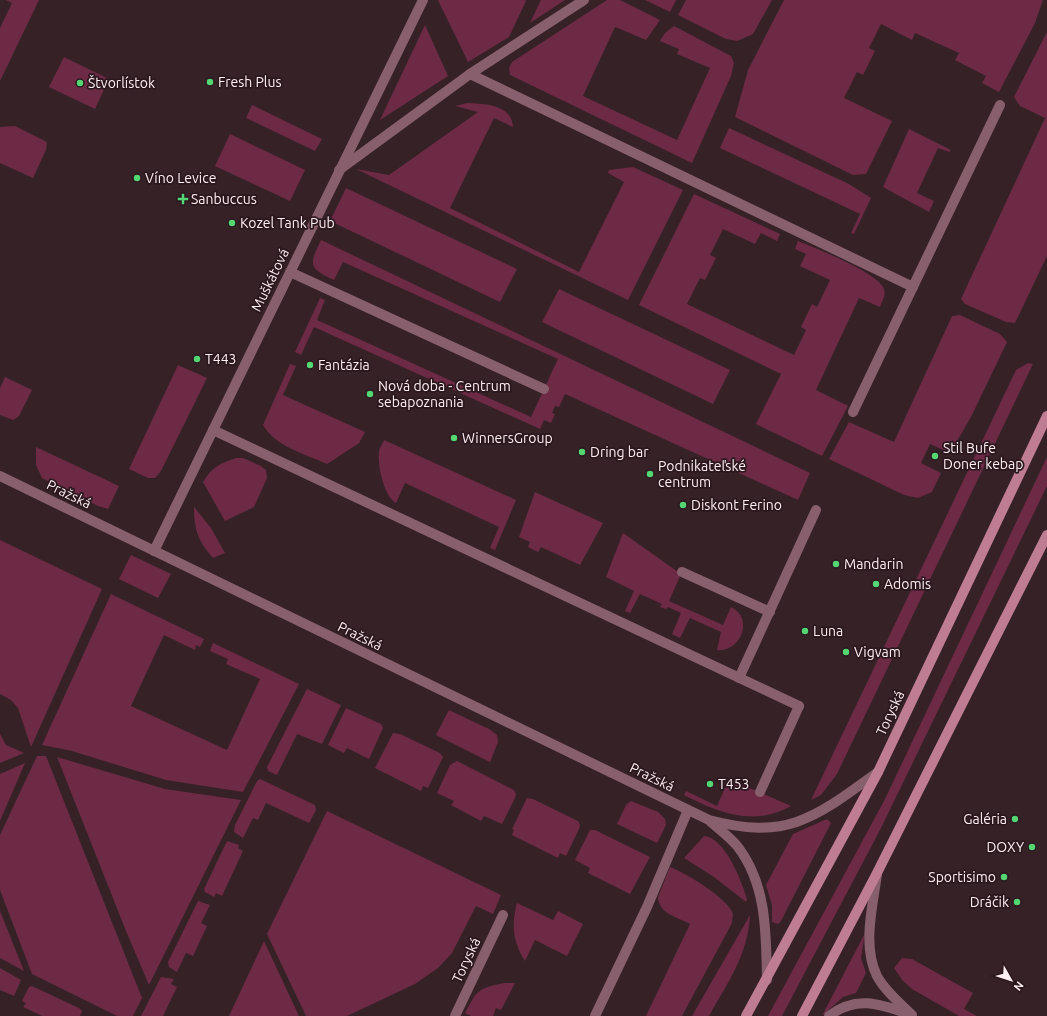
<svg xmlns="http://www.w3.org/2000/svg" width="1047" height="1016" font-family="Ubuntu,sans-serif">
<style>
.green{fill:#6c2a44}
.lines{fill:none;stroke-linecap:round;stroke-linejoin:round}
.lane{stroke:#885f6c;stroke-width:10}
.street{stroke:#885f6c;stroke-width:10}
.secondary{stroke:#bf7d93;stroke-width:10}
.poi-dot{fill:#54d672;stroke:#2b171e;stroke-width:1.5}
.labels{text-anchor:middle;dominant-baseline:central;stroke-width:3.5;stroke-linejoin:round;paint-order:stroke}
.poi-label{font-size:14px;fill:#feeff3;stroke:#2b171e;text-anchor:start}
.street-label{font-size:14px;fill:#feeff3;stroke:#2b171e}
</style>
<rect width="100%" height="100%" fill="#362127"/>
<g class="green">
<polygon points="6,0 39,0 0,81 0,28 12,3"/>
<polygon points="438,0 525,0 526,1 509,37 468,62"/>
<polygon points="541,0 565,0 530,23"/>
<polygon points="607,0 620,0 660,20 646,40 615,27 583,96 677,140 710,68 677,54 679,49 660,41 665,33 674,26 731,56 734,63 731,76 692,163 510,75 509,68 512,62"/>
<polygon points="645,0 676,0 670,12"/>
<polygon points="686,0 772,0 753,34 737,41 726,39 678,15"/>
<polygon points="784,0 1043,0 1035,23 999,92 982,83 986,76 955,60 959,53 915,33 912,40 881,24 869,48 875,51 863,75 857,72 844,98 892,121 866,174 853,175 735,117 748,70"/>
<polygon points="425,25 448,76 380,120"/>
<polygon points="1047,32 1047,256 1015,323 1006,322 965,304 961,299 1045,118 1020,106 1014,97"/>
<polygon points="64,57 109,79 95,109 49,87"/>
<path d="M467,103c17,1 45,1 46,24l-19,-9 -44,90 129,64 45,-90 -16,-9 1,-3 24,-3 50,23 -55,110 -272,-131 33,6 89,-63 -23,-6z"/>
<polygon points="252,105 322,139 315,151 246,118"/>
<polygon points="15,126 45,141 47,143 46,150 33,178 0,163 0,127"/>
<polygon points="729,128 849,184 871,198 854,234 851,233 860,214 720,148"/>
<polygon points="909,129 951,150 949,152 938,148 917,193 934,201 929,212 883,187"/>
<polygon points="230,134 305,170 290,201 215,166"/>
<polygon points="346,188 517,269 500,302 330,221"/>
<path d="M694,194l86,40 -3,7 -16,-8 -6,11 -32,-15 -13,26 6,3 -11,22 -5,-2 -13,26 107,51 12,-25 -5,-3 11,-23 5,3 13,-27 -30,-14 6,-12 -11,-5 3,-8c17,7 81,32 86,48 2,7 -2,12 -4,18l-21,-9 -43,92 32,16 -26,50 -66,-32 25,-50 -142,-69z"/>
<path d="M321,240l489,233 -12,27 -233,-106 -6,13 -4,-1 -3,7 3,1 -4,9 -7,-3 -4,9 -226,-102 -13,28 -6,-3 25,-54 5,2 -8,20 214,97 27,-58 -215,-97 -9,18c-26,-12 -25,-15 -13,-40z"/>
<polygon points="559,289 730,370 713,404 542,322"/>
<polygon points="960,315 1000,334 1007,342 971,417 950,453 930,444 921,463 941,473 932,492 918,498 904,495 829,459 849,422 894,442 952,316"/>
<polygon points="1028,363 1033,364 837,774 821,795 811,800 1016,370"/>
<path d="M290,364l6,2 -13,29 82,37 -6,11 -32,21c-22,-10 -51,-17 -64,-39z"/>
<polygon points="178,365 207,378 161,471 155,478 148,478 129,469"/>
<polygon points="5,377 32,390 19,416 13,420 0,415 0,388"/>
<path d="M384,440l132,60 -21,50 -5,-2 9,-21 -94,-44 -9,20c-12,-6 -19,-39 -17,-51 0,-4 4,-8 5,-12z"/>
<polygon points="36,447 119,486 108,509 98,506 42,478 36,465"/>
<polygon points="1047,457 1047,486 881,828 782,1016 768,1016 885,799"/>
<path d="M236,458h7l18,8 5,4 1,8 -13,29 -29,14 -22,-39c8,-14 17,-19 33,-24z"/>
<polygon points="535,492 603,523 580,565 541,547 538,552 528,547 530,542 519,537"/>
<path d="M194,507l17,21 14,25 -12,5c-15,-17 -19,-28 -19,-51z"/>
<path d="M623,533l58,41 -12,27 54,24 8,-18c24,11 9,46 -14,43l4,-18 -31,-14 -10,20 -8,-4 9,-21 -13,-6 -2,2 -6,-2 2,-3 -22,-10 -10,19 -5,-2 9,-20 -28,-14z"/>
<polygon points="0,540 102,589 31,747 18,708 11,700 0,694"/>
<polygon points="131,555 171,574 158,598 119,579"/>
<polygon points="111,594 204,639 200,647 196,645 195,650 164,635 131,706 227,750 260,679 226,664 228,659 210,651 213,643 299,684 243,792 166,780 72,751 42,745"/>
<polygon points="307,689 341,705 322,744 297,734 277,775 268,771 267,767"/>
<polygon points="346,708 381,724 383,728 369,759 347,748 344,753 328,745"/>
<polygon points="449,710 489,729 497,735 498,742 490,762 436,735"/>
<polygon points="393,733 400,734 440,753 443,757 428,788 423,786 421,791 375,768"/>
<polygon points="0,734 6,745 24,753 0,763"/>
<polygon points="37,756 46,756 142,998 133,1016 117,1016 32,974 0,890 0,835"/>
<polygon points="57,757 165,789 241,800 149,985 126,931"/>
<polygon points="457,761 514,790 516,794 515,798 502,824 484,816 481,821 451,805 454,801 437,793 450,765"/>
<polygon points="25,763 0,821 0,774"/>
<polygon points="260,779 315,805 316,810 309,823 266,803 258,820 253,818 243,838 234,832 235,825 257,781"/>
<path d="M729,779l62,27c-37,21 -72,7 -107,-11l2,-4 31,15z"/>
<polygon points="527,798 533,799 578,821 580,825 579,829 566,856 560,853 558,858 512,835 514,830 512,829"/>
<polygon points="631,801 658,812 665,819 666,825 657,843 617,824 626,805"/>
<polygon points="327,811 501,895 493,914 476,906 452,953 438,968 415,984 347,1016 306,1016 267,934"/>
<polygon points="827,819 831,823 829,827 781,921 778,924 772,922 772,905 766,885 793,834"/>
<polygon points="590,830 595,830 650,857 630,894 588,873 590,868 575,860"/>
<path d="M704,836c21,1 38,46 43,63l-1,3 -32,-25 -30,-19z"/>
<polygon points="227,841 239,845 238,848 243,851 222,896 216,893 214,897 205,892 204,889"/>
<path d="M670,867c14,5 59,32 63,47 0,2 -1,6 -1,9l-50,93h-36l44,-92c-13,-7 -31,-10 -32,-27z"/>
<polygon points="198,901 210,905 201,923 207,926 193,956 186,953 177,972 169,967 168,962"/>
<path d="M517,903l36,17 5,-9 25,13 -16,32 -32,-16 -10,21c-12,-19 -14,-36 -8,-58z"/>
<polygon points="0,911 24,971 0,958"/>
<path d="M750,915c-2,40 -22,67 -41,101h-17z"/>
<polygon points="865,933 861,958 866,973 856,993 843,997 822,1016"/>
<polygon points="264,941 299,1016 229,1016"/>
<polygon points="902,958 912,959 973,993 964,1009 977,1016 959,1016 912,989 903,981 894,968"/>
<polygon points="0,968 21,980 14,996 0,990"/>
<polygon points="161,977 174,979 171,984 177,987 163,1016 141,1016"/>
<path d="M504,983h11l-14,27 -5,-2 -3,8h-22l-6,-3c13,-23 11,-24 39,-30z"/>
<polygon points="32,986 79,1008 82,1011 80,1016 42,1016 23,1007 26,1003 22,1001 29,987"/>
</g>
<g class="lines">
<g class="lane">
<polyline points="290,272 544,389"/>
<polyline points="853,412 1000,105"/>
<polyline points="682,572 770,612"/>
<polyline points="739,678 816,510"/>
<polyline points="760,792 799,706"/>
<polyline points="595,1016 647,907 688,810"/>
</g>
<g class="street">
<polyline points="470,74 584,0"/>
<polyline points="339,170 470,74 913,287"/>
<polyline points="213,430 799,706"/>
<path d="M0,476l709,344c79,21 107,-3 169,-48"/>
<polyline points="154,551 423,0"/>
<path d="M711,822c9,8 19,15 27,25 29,38 28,87 29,133"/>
<path d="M877,874c-4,31 -15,72 0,102 8,15 23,27 35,39"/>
<polyline points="455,1016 503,915"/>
<path d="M829,1016c27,-21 51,-12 80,-2"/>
</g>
<g class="secondary">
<polyline points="746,1016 878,772 1047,416"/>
<polyline points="802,1016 877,873 1047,535"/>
</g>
</g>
<g class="poi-dot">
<circle cx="210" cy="82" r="4"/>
<circle cx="80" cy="83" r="4"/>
<circle cx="137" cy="178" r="4"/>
<path d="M181 193h4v4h4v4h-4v4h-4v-4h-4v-4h4z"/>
<circle cx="232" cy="223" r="4"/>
<circle cx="197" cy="359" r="4"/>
<circle cx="310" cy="365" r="4"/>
<circle cx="370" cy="394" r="4"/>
<circle cx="454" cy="438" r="4"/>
<circle cx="582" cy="452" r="4"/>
<circle cx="935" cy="456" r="4"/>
<circle cx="650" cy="474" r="4"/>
<circle cx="683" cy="505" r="4"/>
<circle cx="836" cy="564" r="4"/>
<circle cx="876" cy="584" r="4"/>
<circle cx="805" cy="631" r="4"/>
<circle cx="846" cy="652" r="4"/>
<circle cx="710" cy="784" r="4"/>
<circle cx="1015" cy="819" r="4"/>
<circle cx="1032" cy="847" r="4"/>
<circle cx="1004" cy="877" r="4"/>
<circle cx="1017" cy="902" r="4"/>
</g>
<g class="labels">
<g class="poi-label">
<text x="218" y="82">Fresh Plus</text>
<text x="88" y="83">Štvorlístok</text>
<text x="145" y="178">Víno Levice</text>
<text x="191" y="199">Sanbuccus</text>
<text x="240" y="223">Kozel Tank Pub</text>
<text x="205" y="359">T443</text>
<text x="318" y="365">Fantázia</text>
<text x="378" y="386">Nová doba - Centrum<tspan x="378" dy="16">sebapoznania</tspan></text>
<text x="462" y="438">WinnersGroup</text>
<text x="943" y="448">Stil Bufe<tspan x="943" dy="16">Doner kebap</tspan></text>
<text x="590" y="452">Dring bar</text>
<text x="658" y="466">Podnikateľské<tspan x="658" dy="16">centrum</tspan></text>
<text x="691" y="505">Diskont Ferino</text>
<text x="844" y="564">Mandarin</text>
<text x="884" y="584">Adomis</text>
<text x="813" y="631">Luna</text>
<text x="854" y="652">Vigvam</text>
<text x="718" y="784">T453</text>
<text x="1007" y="819" text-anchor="end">Galéria</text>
<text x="1024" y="847" text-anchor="end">DOXY</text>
<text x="996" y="877" text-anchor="end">Sportisimo</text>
<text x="1009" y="902" text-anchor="end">Dráčik</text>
</g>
<g class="street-label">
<text transform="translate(270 280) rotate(-64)">Muškátová</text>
<text transform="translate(69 494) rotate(26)">Pražská</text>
<text transform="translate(360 636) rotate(26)">Pražská</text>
<text transform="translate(890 713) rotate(-65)">Toryská</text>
<text transform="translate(652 777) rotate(26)">Pražská</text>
<text transform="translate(466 960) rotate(-65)">Toryská</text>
</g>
</g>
<g transform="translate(1011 980) rotate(129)" stroke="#2b171e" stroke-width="3" paint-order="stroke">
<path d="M0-3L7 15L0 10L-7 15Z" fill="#feeff3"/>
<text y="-6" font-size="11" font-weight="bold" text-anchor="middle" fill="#feeff3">N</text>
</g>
</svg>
